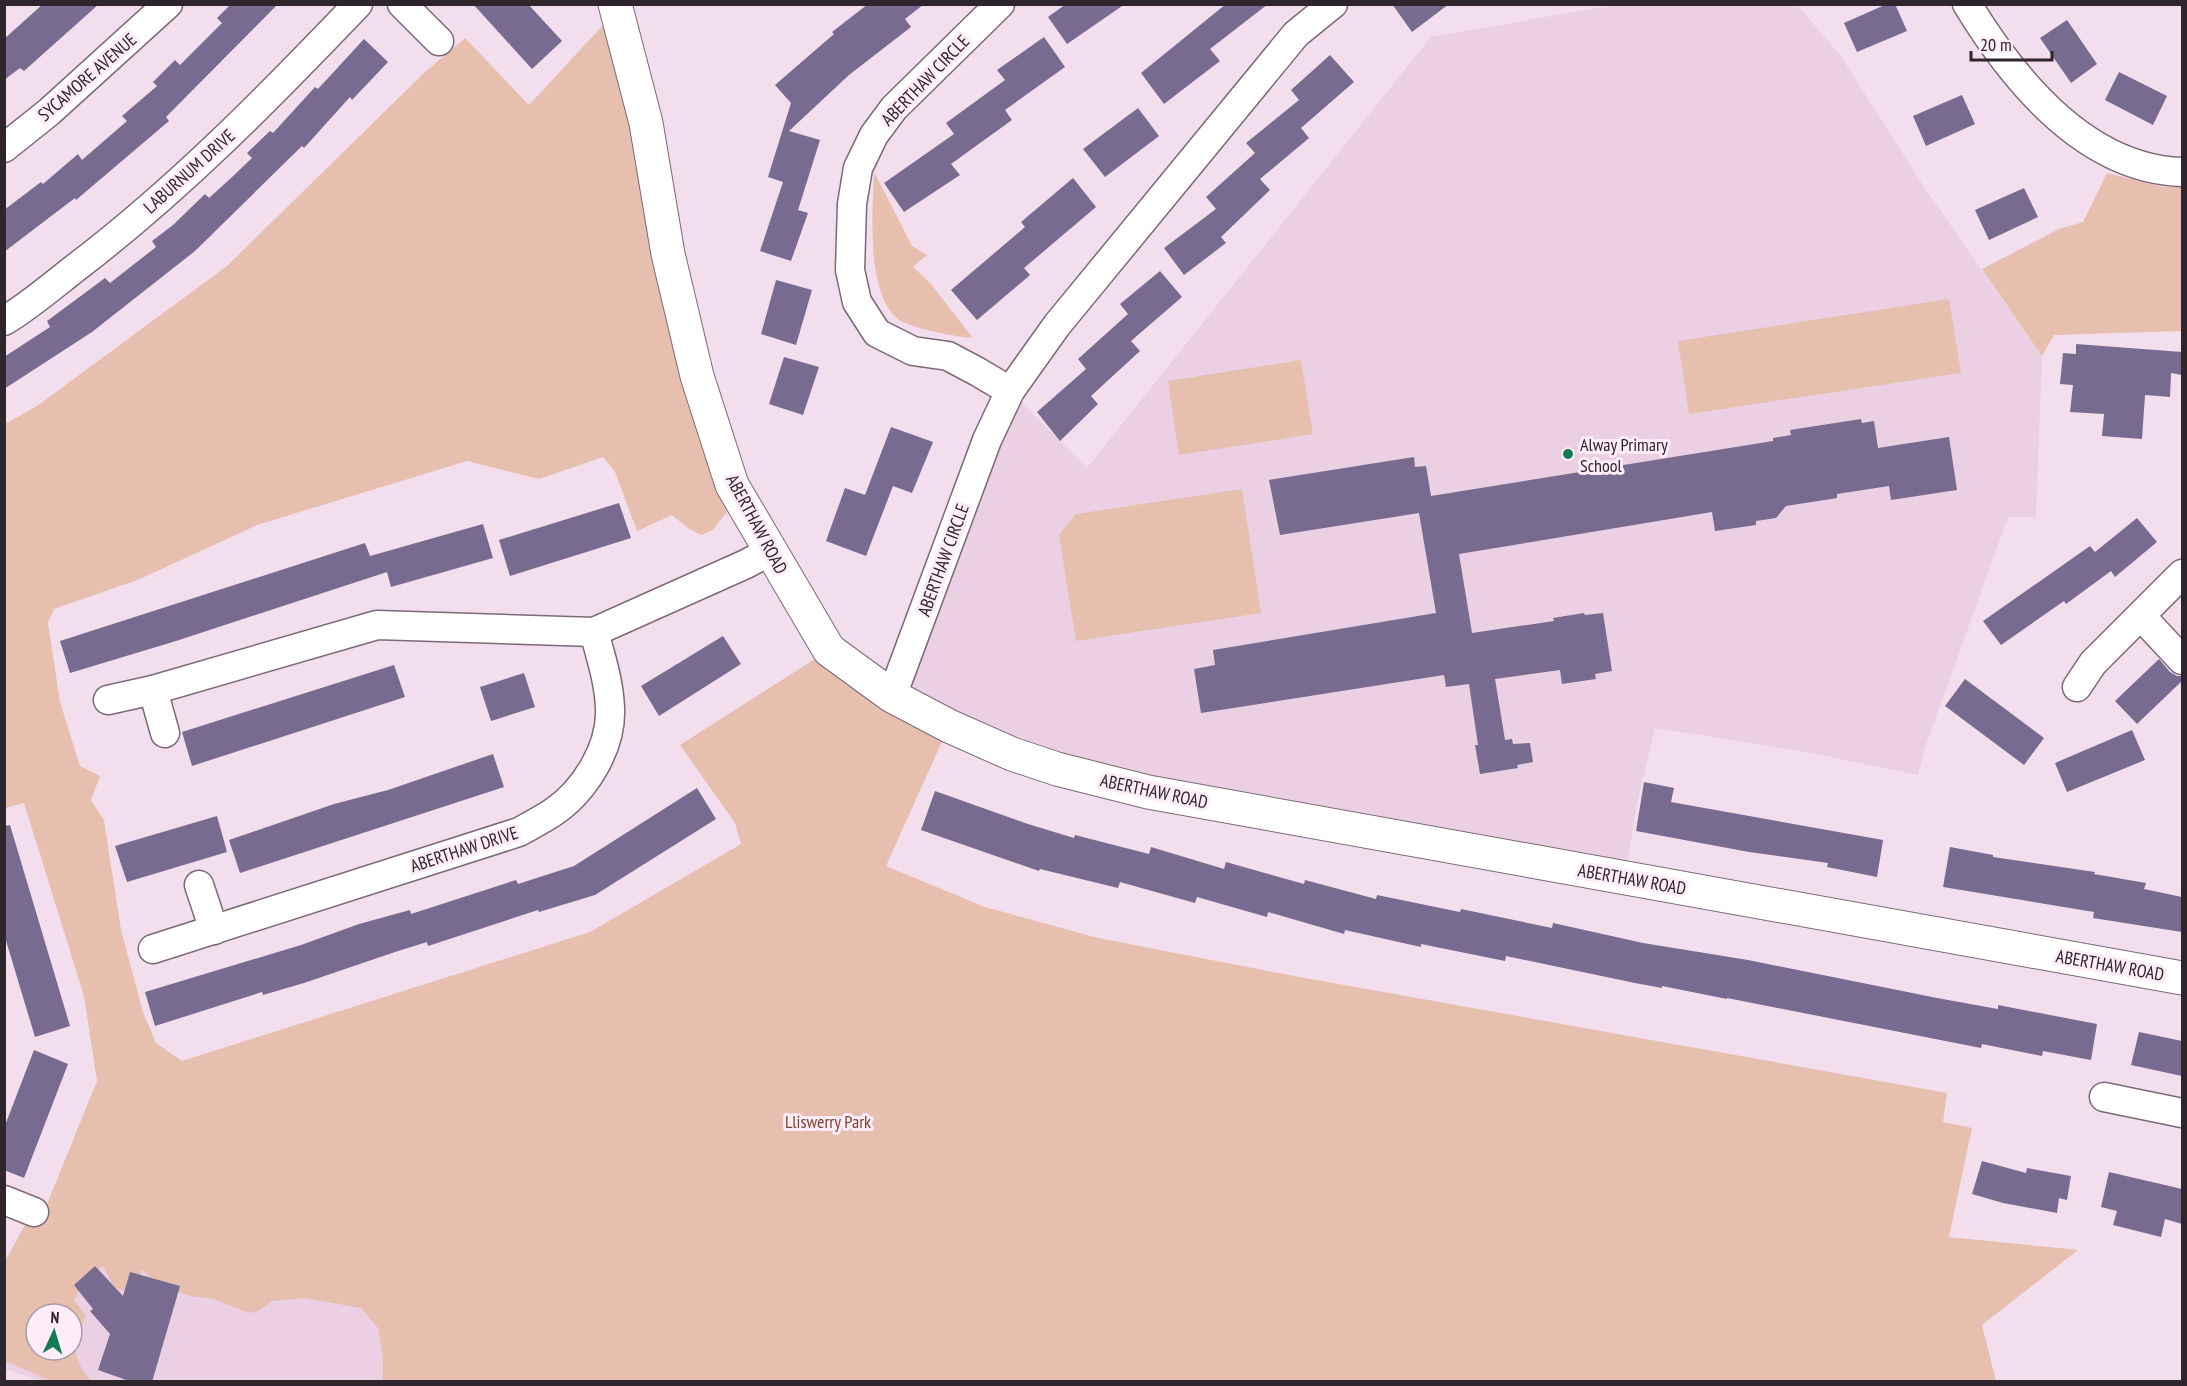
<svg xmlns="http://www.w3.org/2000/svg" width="2187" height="1386" font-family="'PT Sans Narrow',sans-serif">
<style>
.built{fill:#ebcfe3;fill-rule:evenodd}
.green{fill:#e7bfaf;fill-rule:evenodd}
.building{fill:#776b8f}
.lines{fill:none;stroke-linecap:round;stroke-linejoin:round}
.street-casing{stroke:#7c6977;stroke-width:31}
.secondary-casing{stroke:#7c6977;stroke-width:35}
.street{stroke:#fff;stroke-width:28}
.secondary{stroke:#fff;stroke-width:33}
.poi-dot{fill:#137b54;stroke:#feecf9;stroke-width:2}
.labels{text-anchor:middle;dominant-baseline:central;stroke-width:6;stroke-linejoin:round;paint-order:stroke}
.street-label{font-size:18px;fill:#2e262c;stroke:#feecf9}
.poi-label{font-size:18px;fill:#2e262c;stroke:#feecf9;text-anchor:start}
.park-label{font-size:18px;fill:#7e452b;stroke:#feecf9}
</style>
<rect width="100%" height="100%" fill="#f3deed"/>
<g class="built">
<polygon points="1615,5 1797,5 1840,55 1926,190 2042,356 2036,517 2008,517 1927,742 1918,775 1801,751 1655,728 1637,804 1625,878 1148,792 892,696 1010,391 1087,468 1431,37"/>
<path d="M37,1229l344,30 65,54 7,68 -407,1 -41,-13v-15zM36,1314h36v36h-36z"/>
</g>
<g class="green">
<path d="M617,10l121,487 -25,33 -11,5 -13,-6 -17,-14 -35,16 -22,-59 -12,-15 -64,22 -72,-18 -210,64 -117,54 -86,30 -6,14 12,79 20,64 20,10 -9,24 13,20 17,110 22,82 13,31 26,18 408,-129 151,-88 -6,-21 -55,-78 149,-95 120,76 -63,140 99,41 113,31 196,38 653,117 -4,29 29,6 -23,109 129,13 -96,75 14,56h-1613v-23l-5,-30 -17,-20 -57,-10 -32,3 -14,10 -10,2 -34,-14 -23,-3 -30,-9 -20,-18 -1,13 -9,11 -17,-6 -11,-21 -21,20 -8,14 12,16c-15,29 -15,40 5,65h-40l-46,-20v-100l21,-38 15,-4 56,-138 -13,-85 -60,-193 -19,5v-384l32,-18 190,-140 197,-193 41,-35 64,67zM36,1314h36v36h-36z"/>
<path d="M874,172l38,74 15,9 -14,12 18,17 42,54c-16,-1 -64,-10 -75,-19 -33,-27 -25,-109 -24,-147z"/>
<polygon points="2107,173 2163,187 2182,187 2182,331 2054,335 2042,356 1982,269 2059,229 2083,222"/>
<polygon points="1949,299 1961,373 1689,414 1678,341"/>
<polygon points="1301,360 1313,434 1179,455 1168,381"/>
<polygon points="1242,489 1261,613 1076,641 1059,535 1076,514"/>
</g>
<g class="building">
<polygon points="43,4 99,4 24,71 20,68 4,80 4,39"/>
<polygon points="231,4 278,4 166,117 169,121 76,200 75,198 4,252 4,210 41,182 43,184 78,154 82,160 127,121 122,116 157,86 153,82 175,60 180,65 222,23 217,18"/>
<polygon points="473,4 528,4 562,41 532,69"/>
<polygon points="868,4 924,4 905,19 911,27 849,75 789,131 820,140 798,210 808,213 791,261 760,251 783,182 768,177 791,103 775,85 834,34 832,32"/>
<polygon points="1066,4 1125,4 1067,44 1048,17"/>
<polygon points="1226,4 1268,4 1210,49 1220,61 1164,104 1141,73"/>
<polygon points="1392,4 1449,4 1412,32"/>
<polygon points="1887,4 1895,4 1907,31 1857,52 1844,23"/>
<polygon points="2067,20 2097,64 2071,83 2040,38"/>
<polygon points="1044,37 1065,67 1005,110 1012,120 951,164 960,175 904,212 884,183 954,134 946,123 1005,80 997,70"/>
<polygon points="364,39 388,62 352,100 350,97 304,148 302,146 195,251 92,332 4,389 4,357 50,327 47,321 105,278 110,283 156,247 152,241 173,225 205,194 209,198 231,178 252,158 247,153 270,131 273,133 315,87 318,89"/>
<polygon points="1330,55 1354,82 1301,128 1309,138 1260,179 1270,190 1221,237 1226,243 1184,275 1164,248 1216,209 1206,197 1255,153 1246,143 1299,100 1291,90"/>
<polygon points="2119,72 2167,96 2153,125 2105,100"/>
<polygon points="1962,95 1975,124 1926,146 1913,116"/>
<polygon points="1138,108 1159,136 1105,177 1083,149"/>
<polygon points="1073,178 1096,207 1024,268 1030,275 977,320 951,290 1025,227 1021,222"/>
<polygon points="2024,188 2038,217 1989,240 1975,210"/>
<polygon points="1160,271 1182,297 1131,341 1140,351 1091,396 1098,404 1060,441 1037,412 1086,369 1078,359 1128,314 1120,304"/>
<polygon points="776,280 812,290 796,345 761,334"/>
<polygon points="2076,344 2182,352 2182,375 2171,373 2170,397 2145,395 2142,439 2102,436 2104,414 2070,412 2073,385 2060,384 2063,353 2076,354"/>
<polygon points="784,357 819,367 803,415 769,404"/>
<polygon points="1861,419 1862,423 1874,421 1878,448 1949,437 1957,490 1891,500 1889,486 1837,494 1837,498 1786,506 1776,518 1756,521 1756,525 1715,531 1712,512 1459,554 1472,633 1554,621 1553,618 1584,613 1585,615 1603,613 1612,671 1595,674 1596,679 1562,684 1560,670 1495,679 1505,740 1512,739 1513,744 1530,743 1533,762 1517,765 1518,768 1480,774 1475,745 1478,745 1469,684 1446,687 1444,675 1201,713 1194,669 1215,665 1213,650 1436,613 1419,513 1280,535 1269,480 1414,457 1415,467 1426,466 1431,496 1773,441 1773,438 1791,435 1790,430"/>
<polygon points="891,427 933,442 912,493 893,486 866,556 826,541 845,488 865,495"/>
<polygon points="619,503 631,538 510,576 499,540"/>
<polygon points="2137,518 2157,542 2115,577 2111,571 2066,604 2064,601 2001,645 1983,621 2090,546 2095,552"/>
<polygon points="483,524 493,558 391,587 387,572 176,641 70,673 60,641 365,543 370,556"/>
<polygon points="723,636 741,664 659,716 641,686"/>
<polygon points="2159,659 2170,672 2177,676 2182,676 2182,681 2137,724 2115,701"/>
<polygon points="394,665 405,697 192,766 182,732"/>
<polygon points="524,673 535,707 491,721 480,687"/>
<polygon points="1965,679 2044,738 2024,765 1945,706"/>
<polygon points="2132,730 2145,760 2067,792 2055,763"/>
<polygon points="493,754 504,787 240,873 229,840 334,804 388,790"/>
<polygon points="1644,782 1674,788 1671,802 1883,840 1877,877 1827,867 1828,863 1749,852 1636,831"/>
<polygon points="697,788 716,819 595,895 539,912 538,910 428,946 427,942 395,952 304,983 263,995 262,992 155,1026 145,992 301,945 359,924 410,910 411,914 516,880 518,884 574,866"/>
<polygon points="935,791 1028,824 1074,838 1075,835 1149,854 1151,847 1224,869 1226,862 1304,884 1305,880 1376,899 1377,895 1460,912 1461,909 1552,928 1553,923 1643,943 1748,960 1937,998 1998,1009 1998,1005 2097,1024 2091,1060 2043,1051 2042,1056 1982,1044 1981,1048 1727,998 1727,999 1662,986 1662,988 1635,983 1506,956 1505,961 1421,944 1421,947 1345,930 1344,934 1268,912 1267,917 1197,897 1195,903 1120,882 1118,888 1040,869 1039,871 921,830"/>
<polygon points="217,816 227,852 127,882 115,846"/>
<polygon points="10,825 70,1026 35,1037 4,934 4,826"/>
<polygon points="1950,847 1993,855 1993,857 2095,872 2094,874 2146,883 2144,889 2182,897 2182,932 2093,918 2094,912 1943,887"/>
<polygon points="2139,1032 2182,1041 2182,1076 2131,1065"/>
<polygon points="34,1050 68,1064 24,1178 4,1170 4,1128"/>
<polygon points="1982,1161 2026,1173 2027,1168 2071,1176 2067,1200 2059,1198 2057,1213 2003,1203 1972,1194"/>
<polygon points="2109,1172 2182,1189 2182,1224 2165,1219 2161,1237 2113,1225 2117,1211 2101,1207"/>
<polygon points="95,1266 123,1296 130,1272 180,1286 152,1382 132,1382 98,1370 110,1334 90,1311 93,1309 74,1285"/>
</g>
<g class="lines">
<g class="street-casing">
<g id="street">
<polyline points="402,4 439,41"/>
<polyline points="1000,4 894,108 874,135 858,168 852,204 850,270 857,302 877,333 913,351 948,356 978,372 1010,391"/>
<path d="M1967,4c47,77 118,165 215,168"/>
<polyline points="4,148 49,112 168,4"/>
<path d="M4,321c25,-15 47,-34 70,-52 104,-79 194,-171 284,-265"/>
<polyline points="2141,616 2182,660"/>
<polyline points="2077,687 2093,663 2182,574"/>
<polyline points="153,690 165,733"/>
<polyline points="892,696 987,440 1010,391 1057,325 1296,34 1333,4"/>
<polyline points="108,700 153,690 377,625 594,632 746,564 770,551"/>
<polyline points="199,885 214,930"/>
<path d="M153,949l366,-117c11,-6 22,-12 33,-19 32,-21 60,-65 58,-105 -1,-26 -9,-51 -16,-76"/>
<polyline points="2104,1097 2182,1113"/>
<polyline points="4,1200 34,1212"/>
</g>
</g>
<g class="secondary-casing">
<polyline id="secondary" points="615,4 646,123 668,254 697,376 732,485 829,650 892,696 949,726 1012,754 1057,769 1148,792 2182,978"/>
</g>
<use href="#street" class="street"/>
<use href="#secondary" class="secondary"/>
</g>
<circle class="poi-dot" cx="1568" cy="454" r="6"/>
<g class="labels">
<g class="street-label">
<text transform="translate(87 77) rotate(-41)">SYCAMORE AVENUE</text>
<text transform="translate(925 80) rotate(-46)">ABERTHAW CIRCLE</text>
<text transform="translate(189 171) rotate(-42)">LABURNUM DRIVE</text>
<text transform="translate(757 524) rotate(62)">ABERTHAW ROAD</text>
<text transform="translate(943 560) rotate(-70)">ABERTHAW CIRCLE</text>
<text transform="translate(1154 791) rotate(12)">ABERTHAW ROAD</text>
<text transform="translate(464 849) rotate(-18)">ABERTHAW DRIVE</text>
<text transform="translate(1632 879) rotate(10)">ABERTHAW ROAD</text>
<text transform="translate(2110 965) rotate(10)">ABERTHAW ROAD</text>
</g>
<g class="poi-label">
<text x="1580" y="444">Alway Primary<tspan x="1580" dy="21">School</tspan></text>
</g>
<g class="park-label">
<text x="828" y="1121">Lliswerry Park</text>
</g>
</g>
<rect width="2187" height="1386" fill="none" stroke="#2e262c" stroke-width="12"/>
<g transform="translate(54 1332) rotate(4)"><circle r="28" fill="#feecf9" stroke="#ab9da7" stroke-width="1.5"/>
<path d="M0-4.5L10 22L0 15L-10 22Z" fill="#137b54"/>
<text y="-9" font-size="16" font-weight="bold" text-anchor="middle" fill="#2e262c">N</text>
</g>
<path d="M1971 51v9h81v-9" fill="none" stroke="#2e262c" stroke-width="3"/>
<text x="1980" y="51" font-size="18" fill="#2e262c" stroke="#feecf9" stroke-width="4.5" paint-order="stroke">20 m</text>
</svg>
